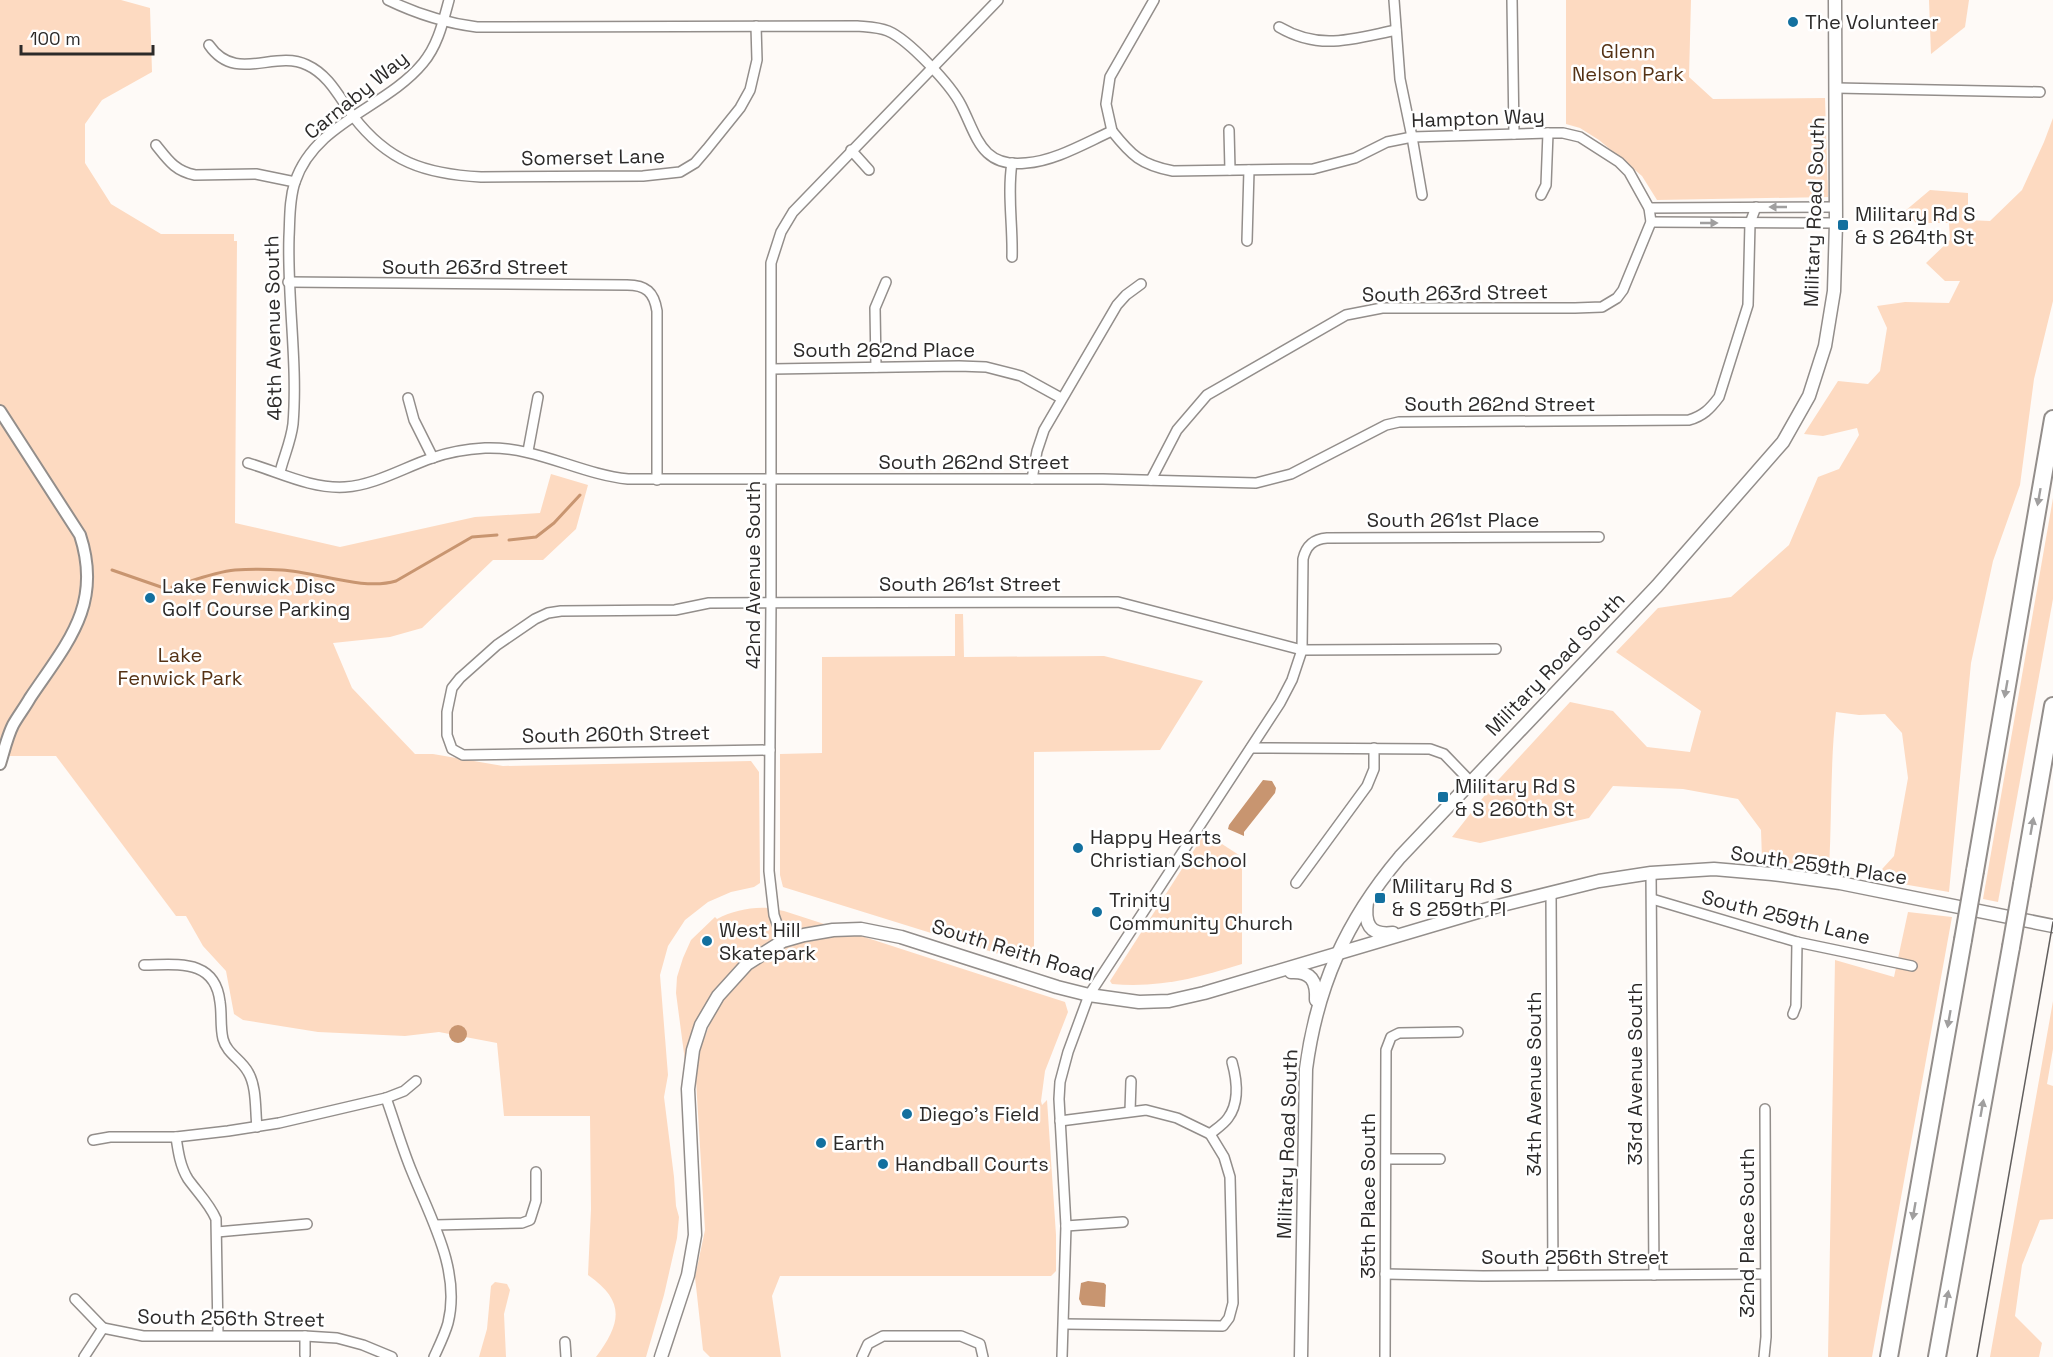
<svg xmlns="http://www.w3.org/2000/svg" width="2053" height="1357" font-family="'Space Grotesk',sans-serif">
<style>
.green{fill:#fddac1}
.water{fill:#c89570}
.lines{fill:none;stroke-linecap:round;stroke-linejoin:round}
.stream{stroke:#c89570;stroke-width:3}
.minor-casing{stroke:#938e8b;stroke-width:12}
.tertiary-casing{stroke:#938e8b;stroke-width:14}
.secondary-casing{stroke:#938e8b;stroke-width:15}
.motorway-casing{stroke:#938e8b;stroke-width:20}
.minor{stroke:#fff;stroke-width:9}
.tertiary{stroke:#fff;stroke-width:10}
.secondary{stroke:#fff;stroke-width:12}
.motorway{stroke:#fff;stroke-width:16}
.tram{stroke:#615e5d;stroke-width:1.5}
.motorway-bridge-casing{stroke:#938e8b;stroke-width:20;stroke-linecap:butt}
.motorway-bridge{stroke:#fff;stroke-width:16}
.oneway{fill:#a09f9f}
.poi-dot{fill:#13709f;stroke:#fff;stroke-width:2}
.labels{text-anchor:middle;dominant-baseline:central;stroke-width:5;stroke-linejoin:round;paint-order:stroke}
.poi-label{font-size:20px;fill:#2c2a29;stroke:#fff;text-anchor:start}
.park-label{font-size:20px;fill:#553215;stroke:#fff}
.street-label{font-size:20px;fill:#2c2a29;stroke:#fff}
</style>
<rect width="100%" height="100%" fill="#fefaf7"/>
<g class="green">
<path d="M0,0h121l29,8 2,64 -50,28 -17,24v39l26,41 50,30h73v7h3l-2,282 105,24 135,-30 65,-4 11,-39 37,11 -12,44 -33,31h-50l-71,68 -32,9 -57,6 19,45 63,66h18l70,12 248,-5 8,11 1,111 -6,4 -23,5 -23,10 -23,18 -17,26 -8,29 8,100 -4,22 10,80 2,29 3,11 -2,21 -13,57 -18,62h-50c26,-35 29,-56 -8,-82l3,-66 -1,-93h-86l-7,-73 -58,-11 -34,4 -87,-4 -75,-12 -9,-6 -8,-43 -23,-25 -17,-30h-10l-120,-160h-56z"/>
<polygon points="1566,0 1691,0 1689,77 1713,99 1825,98 1828,197 1657,200 1642,176 1599,140 1580,128 1566,124"/>
<polygon points="1929,0 1969,0 1965,27 1931,54"/>
<path d="M2053,118v183l-19,78 -14,106 -27,76 -22,102 -22,229 -76,-13 21,-23 14,-78 -6,-45 -17,-19 -26,1 -23,-3c-6,52 -4,105 -7,157l-67,-10 -1,-29 -23,-31 -55,-10 -70,-3 -24,32 -109,25 -28,-6 37,-47 81,-88 43,9 34,36 43,5 11,-41 -85,-59 42,-44 73,-11 58,-52 29,-68 21,-8 20,-34 -2,-7 -34,8 -19,-2 34,-53 30,3 12,-13 7,-43 -10,-22 28,-4 44,1 11,-22h-15l-19,-18 24,-23 -1,-17h-33l-11,-12 25,-21 38,3v27l22,1 32,-31 22,-48z"/>
<polygon points="2053,498 2053,599 1998,902 1983,899"/>
<polygon points="955,614 963,614 964,657 1104,656 1203,681 1160,750 1034,752 1034,965 783,887 780,875 780,754 822,753 822,657 955,656"/>
<path d="M1205,833l37,24v107c-45,14 -82,24 -130,20l-2,-3z"/>
<path d="M768,908l16,3 281,91 3,10 -23,59 -4,30 1,4 5,-5 9,135v36l-5,5h-271l-8,20 9,61h-71l-7,-7 -8,-73 10,-47 -9,-150 4,-31 13,-33 -21,22 -7,23 -9,-68 1,-16 6,-19 8,-18 24,-23 2,2c16,-8 32,-12 51,-11z"/>
<polygon points="1908,912 1952,917 1872,1357 1828,1357 1835,960 1894,977"/>
<polygon points="2053,1001 2053,1049 2047,1084 2053,1086 2053,1219 2040,1220 2022,1265 2015,1316 2042,1343 2039,1357 1990,1357"/>
<polygon points="495,1282 507,1284 510,1290 504,1314 506,1357 479,1357 487,1329 491,1286"/>
</g>
<g class="water">
<polygon points="1263,780 1272,781 1276,788 1275,793 1244,832 1244,836 1228,829 1229,825"/>
<circle cx="458" cy="1034" r="9"/>
<polygon points="1088,1281 1104,1283 1106,1285 1105,1307 1082,1305 1079,1299 1081,1283"/>
</g>
<g class="lines">
<g class="stream">
<polyline points="509,540 536,537 554,523 580,495"/>
<polyline points="112,570 161,587"/>
<path d="M172,587c20,-6 42,-15 63,-17 15,-1 31,-1 47,0 35,2 81,21 114,11l76,-44 25,-2"/>
</g>
<g class="minor-casing">
<g id="minor">
<path d="M388,0c29,14 57,23 89,27l380,-1c10,1 21,1 31,5 21,9 63,54 73,74 16,31 20,63 65,58 29,-2 59,-20 86,-32 19,24 29,34 61,40l140,-2 42,-11 32,-16 25,-5 136,-4h15l17,4 39,25 10,10 20,36 2,14 -28,68 -6,8 -15,9 -27,1h-193l-36,7 -139,80 -30,35 -26,50"/>
<polyline points="1394,0 1400,79 1412,137 1422,195"/>
<polyline points="1512,0 1514,134"/>
<path d="M1279,27c41,24 73,12 117,3"/>
<path d="M209,45c27,39 65,4 98,20 22,10 32,32 46,51 35,46 72,58 128,61l162,-1 37,-4 15,-9 12,-14 33,-41 10,-18 7,-30 -1,-34"/>
<polyline points="1836,88 2040,92"/>
<polyline points="1229,130 1230,170"/>
<polyline points="1112,131 1106,104 1110,77 1154,0"/>
<path d="M156,145c12,15 19,26 39,30l61,-1 39,8"/>
<polyline points="851,150 869,170"/>
<path d="M1012,163c-5,31 1,62 0,94"/>
<polyline points="1541,195 1546,185 1548,133"/>
<polyline points="1649,208 1836,207"/>
<polyline points="1651,222 1836,223"/>
<polyline points="1247,241 1249,170"/>
<path d="M288,282l339,3c19,0 27,7 30,26v169"/>
<polyline points="876,367 875,308 886,282"/>
<polyline points="772,369 959,366 986,367 1021,376 1061,398"/>
<polyline points="408,398 414,420 433,458"/>
<polyline points="528,451 538,397"/>
<path d="M248,463c31,9 63,26 97,24 30,-2 58,-19 87,-29 17,-6 35,-9 53,-10 51,-2 94,26 143,31h475l153,4 35,-9 95,-49 13,-3 290,-2c14,-4 21,-11 30,-23l29,-92 2,-82 6,-16"/>
<path d="M280,472c4,-16 11,-31 13,-48 5,-61 -6,-125 -4,-187 1,-18 0,-37 6,-55 20,-60 91,-74 128,-119 15,-18 20,-41 26,-63"/>
<polyline points="1032,479 1037,451 1044,430 1117,305 1126,295 1141,284"/>
<polyline points="1251,748 1430,749 1444,754 1470,781"/>
<polyline points="770,750 463,755 452,749 447,735 447,712 452,688 460,678 497,645 535,619 548,613 561,611 675,610 709,603 1118,602 1302,650 1496,649"/>
<polyline points="1651,873 1654,1275"/>
<polyline points="1296,883 1367,786 1374,769 1374,748"/>
<polyline points="1551,893 1553,1275"/>
<polyline points="1652,899 1797,942 1912,966"/>
<polyline points="783,941 774,915 769,871 771,602 771,263 781,232 793,212 998,0"/>
<path d="M144,965c33,0 71,-7 76,37 2,12 0,25 3,37 4,15 18,20 25,33 9,15 7,38 9,55"/>
<polyline points="1793,1014 1796,1006 1797,942"/>
<path d="M386,1098c9,25 16,50 26,74 19,47 49,99 36,151 -3,11 -9,23 -14,34"/>
<polyline points="1130,1111 1131,1081"/>
<polyline points="1060,1121 1146,1110 1177,1118 1210,1134"/>
<path d="M1210,1134c6,-5 14,-10 18,-16 12,-16 9,-38 4,-56"/>
<path d="M176,1137c2,14 4,29 12,42 10,14 21,24 28,40l2,116"/>
<polyline points="93,1140 110,1137 176,1137 228,1131 279,1123 386,1098 404,1091 416,1081"/>
<polyline points="1387,1159 1440,1159"/>
<polyline points="435,1225 522,1223 530,1220 536,1201 536,1172"/>
<polyline points="1066,1226 1123,1222"/>
<polyline points="217,1232 307,1224"/>
<polyline points="1385,1274 1483,1276 1764,1274"/>
<polyline points="75,1299 103,1328"/>
<polyline points="1064,1324 1223,1326 1229,1318 1233,1303 1230,1177 1224,1157 1210,1134"/>
<polyline points="103,1328 143,1336 305,1336 337,1338 363,1345 392,1357"/>
<polyline points="305,1336 305,1355"/>
<polyline points="565,1342 566,1357"/>
<polyline points="84,1357 103,1328"/>
<polyline points="862,1357 868,1344 883,1336 961,1336 980,1344 983,1357"/>
<path d="M1062,1357l4,-131 -7,-127 1,-17 8,-30 21,-57 191,-292 12,-23 10,-30 1,-91c3,-13 10,-20 24,-21l272,-1"/>
<polyline points="1385,1357 1386,1050 1391,1037 1399,1033 1458,1032"/>
<polyline points="1764,1357 1766,1337 1765,1109"/>
</g>
</g>
<g class="tertiary-casing">
<path id="tertiary" d="M0,411l80,124c23,70 -13,108 -50,163 -5,9 -12,18 -17,27 -6,12 -9,26 -13,39"/>
</g>
<g class="secondary-casing">
<g id="secondary">
<path d="M1367,902c-3,21 2,34 26,31"/>
<path d="M1291,972c20,-1 26,9 25,28"/>
<polyline points="661,1357 688,1275 695,1235 688,1089 693,1050 701,1025 718,996 747,964 783,941 804,935 833,930 861,929 901,937 1057,987 1089,995 1139,1002 1169,1001 1204,993 1498,906 1599,881 1651,873 1714,869 1772,874 1840,883 2053,926"/>
<path d="M1301,1357l5,-288c11,-83 40,-148 94,-212l257,-271 126,-144 26,-46 16,-50 9,-55 2,-68 -1,-223"/>
</g>
</g>
<g class="motorway-casing">
<g id="motorway">
<polyline points="1975,871 2053,419"/>
<polyline points="2022,884 2053,706"/>
<polyline points="1889,1357 1963,940"/>
<polyline points="1937,1357 2011,947"/>
</g>
</g>
<use href="#minor" class="minor"/>
<use href="#tertiary" class="tertiary"/>
<use href="#secondary" class="secondary"/>
<use href="#motorway" class="motorway"/>
<polyline class="tram" points="1977,1357 2053,922"/>
<g class="motorway-bridge-casing">
<g id="motorway-bridge">
<polyline points="1963,940 1975,871"/>
<polyline points="2011,947 2022,884"/>
</g>
</g>
<use href="#motorway-bridge" class="motorway-bridge"/>
</g>
<defs><path id="oneway-solid" d="M-6-.8H1V-3.2L6.5 0L1 3.2V.8H-6Z" transform="scale(1.5)"/></defs>
<g class="oneway">
<use href="#oneway-solid" transform="translate(1778 207) rotate(180)"/>
<use href="#oneway-solid" transform="translate(1709 223)"/>
<use href="#oneway-solid" transform="translate(2039 497) rotate(100)"/>
<use href="#oneway-solid" transform="translate(2006 689) rotate(100)"/>
<use href="#oneway-solid" transform="translate(2032 826) rotate(-80)"/>
<use href="#oneway-solid" transform="translate(1949 1019) rotate(100)"/>
<use href="#oneway-solid" transform="translate(1982 1108) rotate(-80)"/>
<use href="#oneway-solid" transform="translate(1914 1211) rotate(100)"/>
<use href="#oneway-solid" transform="translate(1947 1299) rotate(-80)"/>
</g>
<g class="poi-dot">
<circle cx="1793" cy="22" r="6"/>
<rect x="1837" y="219" width="12" height="12" rx="3"/>
<circle cx="150" cy="598" r="6"/>
<rect x="1437" y="791" width="12" height="12" rx="3"/>
<circle cx="1078" cy="848" r="6"/>
<rect x="1374" y="892" width="12" height="12" rx="3"/>
<circle cx="1097" cy="912" r="6"/>
<circle cx="707" cy="941" r="6"/>
<circle cx="907" cy="1114" r="6"/>
<circle cx="821" cy="1143" r="6"/>
<circle cx="883" cy="1164" r="6"/>
</g>
<g class="labels">
<g class="poi-label">
<text x="1805" y="22">The Volunteer</text>
<text x="1855" y="214">Military Rd S<tspan x="1855" dy="23">&amp; S 264th St</tspan></text>
<text x="162" y="586">Lake Fenwick Disc<tspan x="162" dy="23">Golf Course Parking</tspan></text>
<text x="1455" y="786">Military Rd S<tspan x="1455" dy="23">&amp; S 260th St</tspan></text>
<text x="1090" y="837">Happy Hearts<tspan x="1090" dy="23">Christian School</tspan></text>
<text x="1392" y="886">Military Rd S<tspan x="1392" dy="23">&amp; S 259th Pl</tspan></text>
<text x="1109" y="900">Trinity<tspan x="1109" dy="23">Community Church</tspan></text>
<text x="719" y="930">West Hill<tspan x="719" dy="23">Skatepark</tspan></text>
<text x="919" y="1114">Diego's Field</text>
<text x="833" y="1143">Earth</text>
<text x="895" y="1164">Handball Courts</text>
</g>
<g class="park-label">
<text x="1628" y="51">Glenn<tspan x="1628" dy="23">Nelson Park</tspan></text>
<text x="180" y="655">Lake<tspan x="180" dy="23">Fenwick Park</tspan></text>
</g>
<g class="street-label">
<text transform="translate(356 95) rotate(-39)">Carnaby Way</text>
<text transform="translate(1478 118) rotate(-2)">Hampton Way</text>
<text transform="translate(593 157) rotate(-1)">Somerset Lane</text>
<text transform="translate(1814 212) rotate(-88)">Military Road South</text>
<text x="475" y="267">South 263rd Street</text>
<text transform="translate(1455 293) rotate(-1)">South 263rd Street</text>
<text transform="translate(273 328) rotate(-91)">46th Avenue South</text>
<text x="884" y="350">South 262nd Place</text>
<text x="1500" y="404">South 262nd Street</text>
<text x="974" y="462">South 262nd Street</text>
<text x="1453" y="520">South 261st Place</text>
<text transform="translate(753 575) rotate(-90)">42nd Avenue South</text>
<text x="970" y="584">South 261st Street</text>
<text transform="translate(1555 664) rotate(-46)">Military Road South</text>
<text transform="translate(616 734) rotate(-1)">South 260th Street</text>
<text transform="translate(1819 865) rotate(8)">South 259th Place</text>
<text transform="translate(1786 917) rotate(14)">South 259th Lane</text>
<text transform="translate(1013 950) rotate(17)">South Reith Road</text>
<text transform="translate(1635 1074) rotate(-90)">33rd Avenue South</text>
<text transform="translate(1534 1084) rotate(-90)">34th Avenue South</text>
<text transform="translate(1287 1144) rotate(-88)">Military Road South</text>
<text transform="translate(1368 1196) rotate(-90)">35th Place South</text>
<text transform="translate(1747 1233) rotate(-90)">32nd Place South</text>
<text x="1575" y="1257">South 256th Street</text>
<text transform="translate(231 1318) rotate(1)">South 256th Street</text>
</g>
</g>
<path d="M21 45v9h132v-9" fill="none" stroke="#2c2a29" stroke-width="3"/>
<text x="30" y="45" font-size="18" fill="#2c2a29" stroke="#ffffff" stroke-width="4.5" paint-order="stroke">100 m</text>
</svg>
